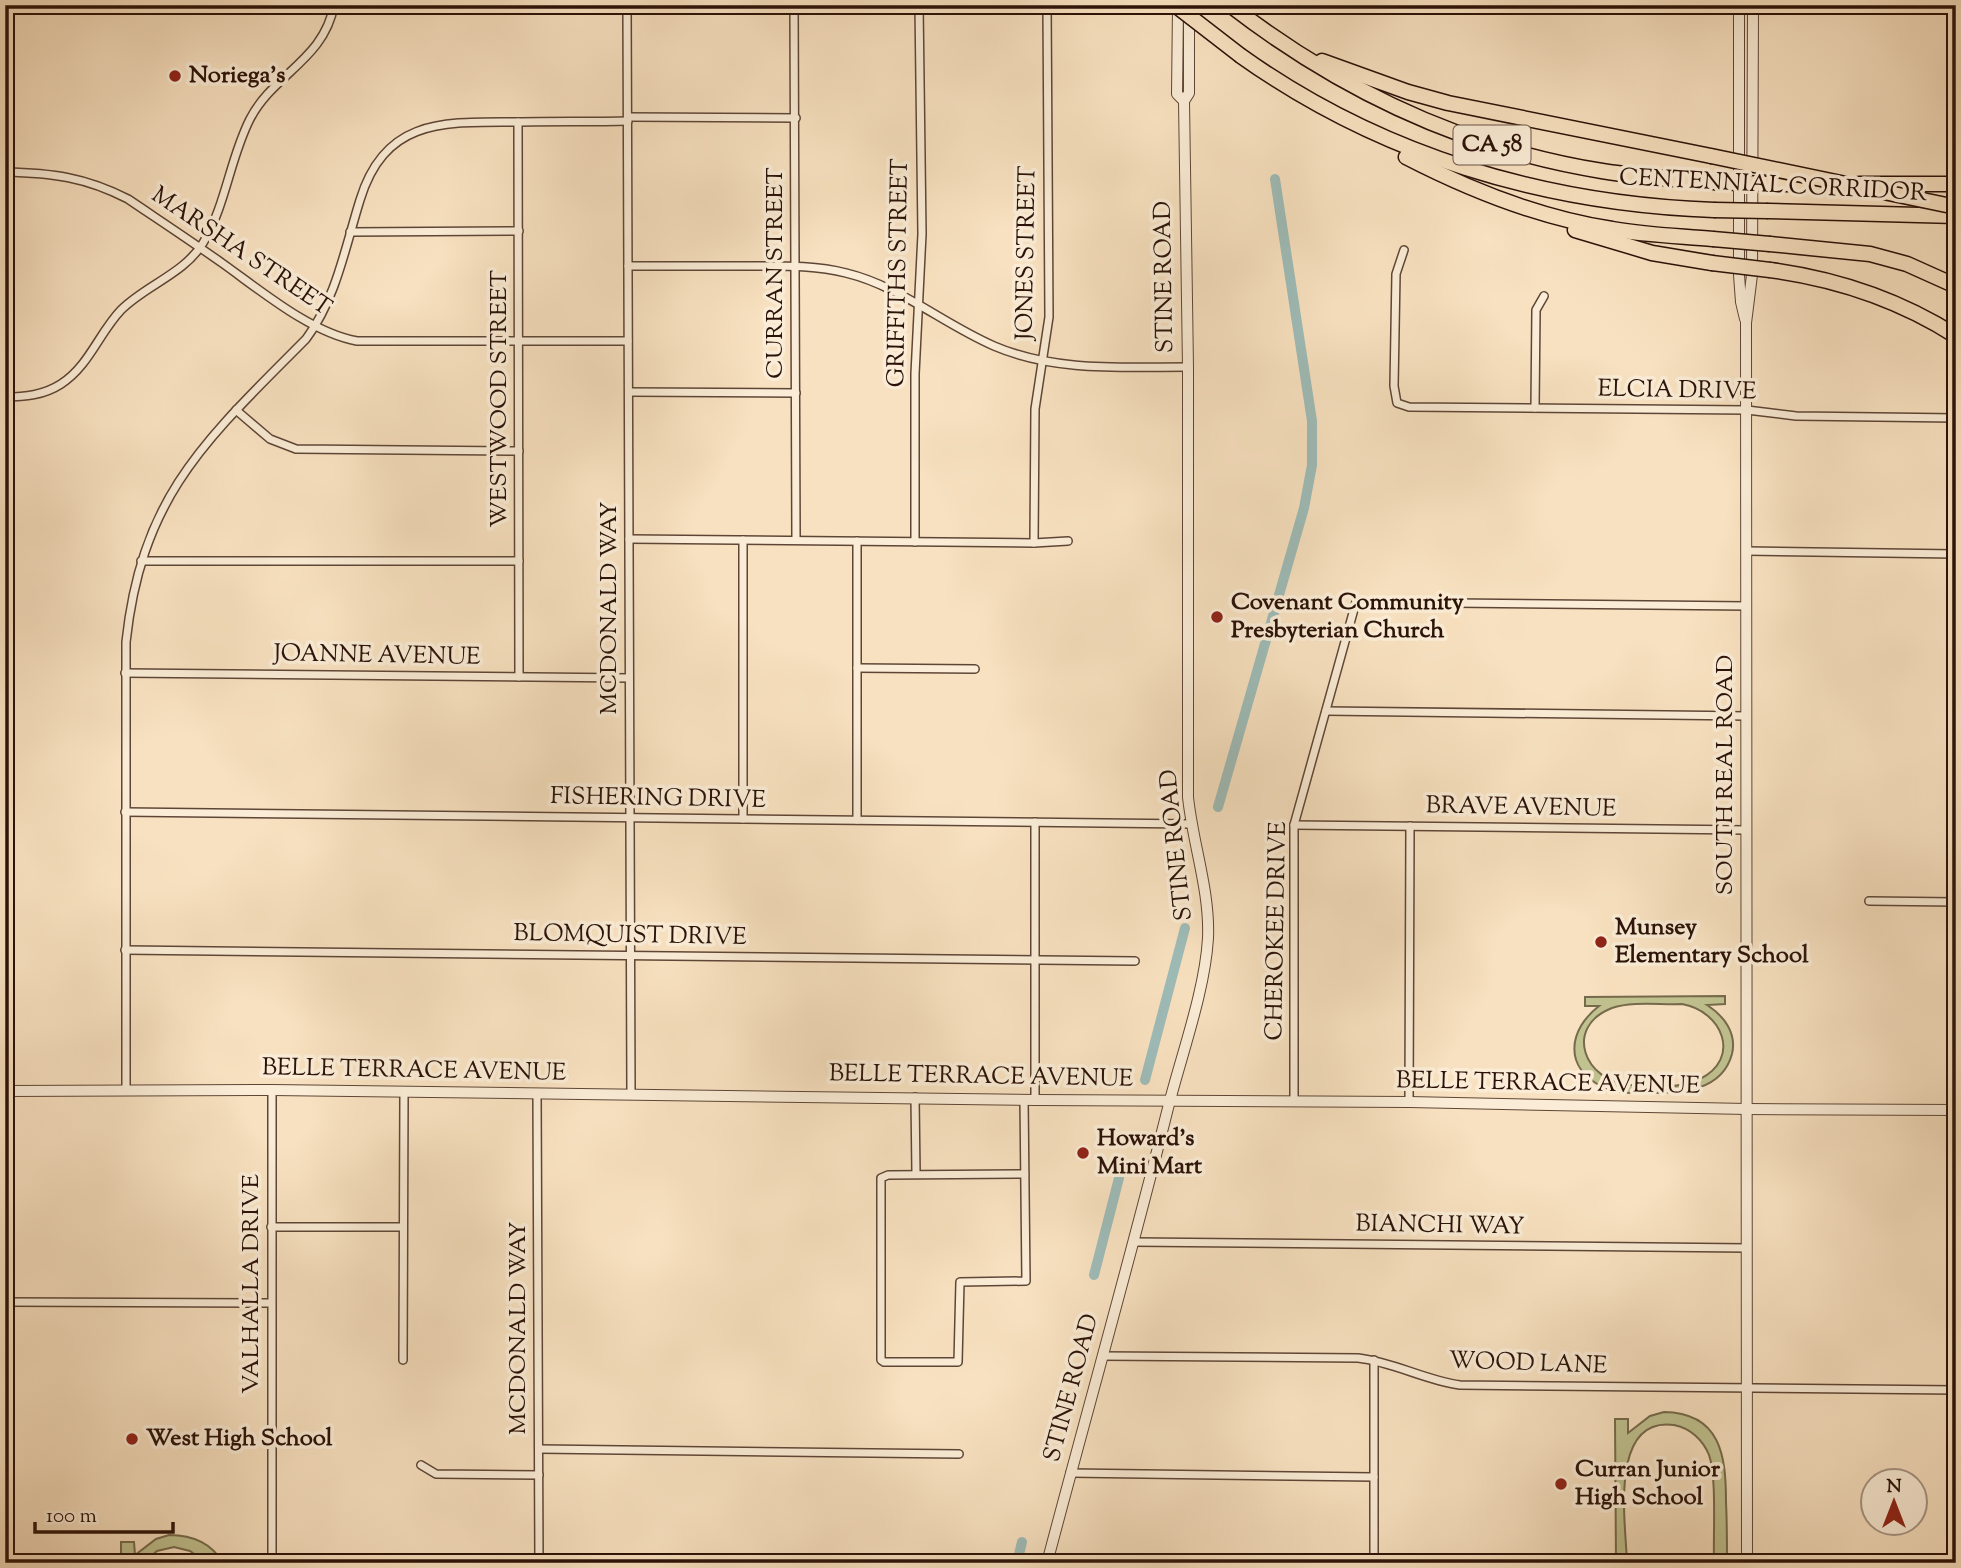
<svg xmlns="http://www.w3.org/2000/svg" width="1961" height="1568" font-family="'Sorts Mill Goudy',serif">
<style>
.green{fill:#c0c290;stroke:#766a4c;stroke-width:2;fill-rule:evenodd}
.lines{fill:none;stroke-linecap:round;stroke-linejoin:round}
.canal{stroke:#9ebcb8;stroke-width:10}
.minor-casing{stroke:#5e4636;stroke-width:10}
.tertiary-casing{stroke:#5e4636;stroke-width:12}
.motorway-casing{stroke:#2b1208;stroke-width:17}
.minor{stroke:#faecd6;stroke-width:7}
.tertiary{stroke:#faecd6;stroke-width:10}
.motorway{stroke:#f8e1c0;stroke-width:14}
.motorway-bridge-casing{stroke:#2b1208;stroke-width:17;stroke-linecap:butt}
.motorway-bridge{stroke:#f8e1c0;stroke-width:14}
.poi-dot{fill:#8f2418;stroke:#faecd6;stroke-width:2.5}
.labels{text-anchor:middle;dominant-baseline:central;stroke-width:7;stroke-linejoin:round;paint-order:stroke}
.shield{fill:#faecd6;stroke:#695346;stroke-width:2}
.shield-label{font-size:23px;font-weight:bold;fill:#2b1208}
.poi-label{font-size:24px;font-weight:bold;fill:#2b1208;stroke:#faecd6;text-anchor:start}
.street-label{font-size:24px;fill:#2b1208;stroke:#faecd6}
</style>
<rect width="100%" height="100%" fill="#f8e1c0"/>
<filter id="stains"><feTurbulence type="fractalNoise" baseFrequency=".00286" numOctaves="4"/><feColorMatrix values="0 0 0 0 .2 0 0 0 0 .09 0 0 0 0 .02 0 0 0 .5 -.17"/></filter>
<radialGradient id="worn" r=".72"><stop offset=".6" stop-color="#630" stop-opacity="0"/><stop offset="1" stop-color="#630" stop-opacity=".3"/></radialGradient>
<g class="green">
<path d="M1725,996v8l-18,1c17,11 30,28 25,49 -10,37 -50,39 -81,39 -16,0 -32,1 -48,-6 -40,-19 -35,-57 -4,-81h-14v-9zM1682,1004c40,7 60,54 18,75 -19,10 -48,8 -69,6 -47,-3 -68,-58 -19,-77 21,-7 48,-3 70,-4z"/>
<path d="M1664,1412c57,1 62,44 62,90 1,20 1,41 1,61h-13c-1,-26 3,-86 -5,-108 -6,-15 -19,-27 -35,-30 -66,-9 -48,100 -47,138h-11l-1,-144h13v14l22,-17z"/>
<path d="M169,1535c23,0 42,7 54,28h-17l-16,-12 -16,-4 -17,4 -14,12h-22v-21h13l1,13 21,-16z"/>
</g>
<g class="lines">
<g class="canal">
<polyline points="1218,807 1304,508 1312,465 1312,421 1275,179"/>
<polyline points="1145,1080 1185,928"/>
<polyline points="1094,1275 1119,1178"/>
<polyline points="1017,1563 1022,1542"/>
</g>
<g class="minor-casing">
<g id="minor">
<polyline points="627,5 631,1094"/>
<polyline points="794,5 796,540"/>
<polyline points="628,117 796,118"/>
<polyline points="518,122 519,677"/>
<path d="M5,172c47,1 80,5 123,27 31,21 63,42 94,64 38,27 89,70 135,78h271"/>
<polyline points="350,232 519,231"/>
<polyline points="1404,250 1396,274 1394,386 1397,403 1409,407 1747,410 1796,416 1956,418"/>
<path d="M628,266c41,0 82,0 123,0 32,0 64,-1 95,7 54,13 97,51 148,73 61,26 128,21 194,21"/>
<polyline points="629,392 796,393"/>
<path d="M5,397c20,0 39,-2 56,-13 28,-18 38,-51 60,-74 25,-25 63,-36 82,-67 23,-38 27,-85 47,-124 23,-45 74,-59 84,-114"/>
<polyline points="1535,408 1536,310 1544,296"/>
<polyline points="236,410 270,439 296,449 519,451"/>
<polyline points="629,539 1034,543 1068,541"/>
<polyline points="743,540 743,819"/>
<polyline points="857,541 857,820"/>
<polyline points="915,542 915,374 922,234 919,5"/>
<polyline points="1034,543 1035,409 1049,317 1047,5"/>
<polyline points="1747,551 1956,554"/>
<polyline points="141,561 519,561"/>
<polyline points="857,668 975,669"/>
<polyline points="125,673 629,678"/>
<polyline points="1326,711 1747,716"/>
<polyline points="125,812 1191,824"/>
<polyline points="1035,822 1035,1100"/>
<polyline points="1294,825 1747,830"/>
<polyline points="1869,901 1956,902"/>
<polyline points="125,950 1135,961"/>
<polyline points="272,1090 272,1563"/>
<path d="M126,1091v-449c16,-148 81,-203 180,-303 30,-40 39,-91 54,-139 25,-82 84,-78 156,-78 37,-1 75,0 112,-1"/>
<polyline points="537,1094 539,1563"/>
<polyline points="915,1097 916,1174"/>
<polyline points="1024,1099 1026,1281 960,1282 958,1362 884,1362 881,1360 881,1178 888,1175 1025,1174"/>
<polyline points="1294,1100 1294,825 1356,602 1747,606"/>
<polyline points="1409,1102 1410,826"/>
<polyline points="271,1227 403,1227"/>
<polyline points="1133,1242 1747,1248"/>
<polyline points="5,1302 271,1303"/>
<path d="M1102,1356l256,2c36,4 66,22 102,27l496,5"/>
<polyline points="403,1360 404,1092"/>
<polyline points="1374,1360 1374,1563"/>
<polyline points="539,1449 959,1454"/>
<polyline points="421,1465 436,1474 539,1475"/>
<polyline points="1070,1473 1374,1477"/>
<polyline points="1747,1561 1863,1563"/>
</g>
</g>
<g class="tertiary-casing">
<g id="tertiary">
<polyline points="1739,5 1739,275 1741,302 1745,319"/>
<polyline points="1178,6 1177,94 1184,101"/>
<polyline points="5,1091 272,1090 1035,1100 1409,1102 1747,1109 1956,1110"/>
<path d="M1047,1563c40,-152 83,-303 121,-455 13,-52 37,-117 40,-170 2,-47 -15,-93 -20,-141v-430l-4,-266 5,-8v-88"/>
<polyline points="1747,1563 1746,323 1752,275 1753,5"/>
</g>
</g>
<g class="motorway-casing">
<g id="motorway">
<path d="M1230,5c110,85 235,144 372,166 37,6 75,8 112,11"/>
<path d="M1241,56c139,99 302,148 473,154"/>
<polyline points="1322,61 1408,92 1448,103 1711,156"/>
<path d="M1406,157c64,33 134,61 206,72 33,6 67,7 101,10"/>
<polyline points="1769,184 1828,184"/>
<polyline points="1859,184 1956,184"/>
<polyline points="1768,211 1956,216"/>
<polyline points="1575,230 1652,253 1712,263"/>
<polyline points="1770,244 1870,254 1907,264 1956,286"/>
<path d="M1770,270c67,9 128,29 186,66"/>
</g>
</g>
<use href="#minor" class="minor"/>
<use href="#tertiary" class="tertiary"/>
<use href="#motorway" class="motorway"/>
<g class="motorway-bridge-casing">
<g id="motorway-bridge">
<polyline points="1175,5 1241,56"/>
<polyline points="1711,156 1956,207"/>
<polyline points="1714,182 1769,184"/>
<polyline points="1714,210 1768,211"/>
<polyline points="1713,239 1770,244"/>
<polyline points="1712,263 1770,270"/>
</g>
</g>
<use href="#motorway-bridge" class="motorway-bridge"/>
</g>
<g class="poi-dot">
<circle cx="175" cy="76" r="7"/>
<circle cx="1217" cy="617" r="7"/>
<circle cx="1601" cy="942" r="7"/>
<circle cx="1083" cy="1153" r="7"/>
<circle cx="132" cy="1439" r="7"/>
<circle cx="1561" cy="1484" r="7"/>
</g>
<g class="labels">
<rect class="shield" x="1453.5" y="125.5" width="77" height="39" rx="5"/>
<g class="shield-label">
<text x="1492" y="145">CA 58</text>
</g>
<g class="poi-label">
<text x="189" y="76">Noriega's</text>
<text x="1231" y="603">Covenant Community<tspan x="1231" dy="28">Presbyterian Church</tspan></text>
<text x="1615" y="928">Munsey<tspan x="1615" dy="28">Elementary School</tspan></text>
<text x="1097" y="1139">Howard's<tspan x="1097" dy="28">Mini Mart</tspan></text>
<text x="146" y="1439">West High School</text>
<text x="1575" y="1470">Curran Junior<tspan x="1575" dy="28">High School</tspan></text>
</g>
<g class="street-label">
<text transform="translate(1773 186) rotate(3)">CENTENNIAL CORRIDOR</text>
<text transform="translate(241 252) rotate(34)">MARSHA STREET</text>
<text transform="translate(1027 253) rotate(-89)">JONES STREET</text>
<text transform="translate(776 273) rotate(-90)">CURRAN STREET</text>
<text transform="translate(899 273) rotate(-89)">GRIFFITHS STREET</text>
<text transform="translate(1165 277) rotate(-91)">STINE ROAD</text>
<text transform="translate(1677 391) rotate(1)">ELCIA DRIVE</text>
<text transform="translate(500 399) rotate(-90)">WESTWOOD STREET</text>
<text transform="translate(610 608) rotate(-90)">MCDONALD WAY</text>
<text transform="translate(377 656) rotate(1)">JOANNE AVENUE</text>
<text transform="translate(1726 775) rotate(-90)">SOUTH REAL ROAD</text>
<text transform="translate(658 799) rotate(1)">FISHERING DRIVE</text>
<text transform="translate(1521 808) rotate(1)">BRAVE AVENUE</text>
<text transform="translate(1177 845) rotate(-96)">STINE ROAD</text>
<text transform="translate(1277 931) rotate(-89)">CHEROKEE DRIVE</text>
<text transform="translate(630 936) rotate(1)">BLOMQUIST DRIVE</text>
<text transform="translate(414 1071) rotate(1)">BELLE TERRACE AVENUE</text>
<text transform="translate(981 1077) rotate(1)">BELLE TERRACE AVENUE</text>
<text transform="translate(1548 1084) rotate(1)">BELLE TERRACE AVENUE</text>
<text transform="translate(1440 1226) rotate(1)">BIANCHI WAY</text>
<text transform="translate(252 1284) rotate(-90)">VALHALLA DRIVE</text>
<text transform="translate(519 1328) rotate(-90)">MCDONALD WAY</text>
<text transform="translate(1528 1364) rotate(2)">WOOD LANE</text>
<text transform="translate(1072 1388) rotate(-75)">STINE ROAD</text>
</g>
</g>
<rect width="1961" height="1568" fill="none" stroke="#f8e1c0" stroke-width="28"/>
<rect x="7" y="7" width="1947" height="1554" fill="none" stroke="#2b1208" stroke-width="3.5"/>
<rect x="14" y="14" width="1933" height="1540" fill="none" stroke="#2b1208" stroke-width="2"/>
<g transform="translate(1894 1502)"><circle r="33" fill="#faecd6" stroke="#a79584" stroke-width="2"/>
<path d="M0-5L12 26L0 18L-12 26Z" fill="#8f2418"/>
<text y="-10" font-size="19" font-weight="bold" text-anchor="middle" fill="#2b1208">N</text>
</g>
<path d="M35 1522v10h138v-10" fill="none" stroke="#2b1208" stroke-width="3.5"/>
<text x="46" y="1522" font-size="21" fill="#2b1208" stroke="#faecd6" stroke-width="5" paint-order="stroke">100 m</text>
<rect width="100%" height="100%" filter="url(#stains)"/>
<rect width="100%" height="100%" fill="url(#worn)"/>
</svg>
